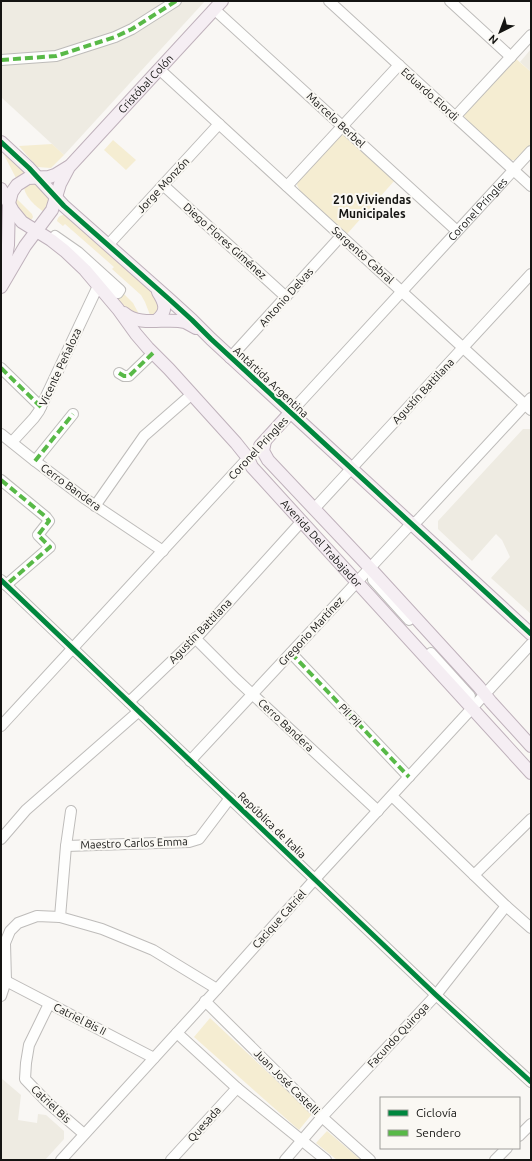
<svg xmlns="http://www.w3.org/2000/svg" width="532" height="1161" font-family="Ubuntu,sans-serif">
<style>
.built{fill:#eeebe2}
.green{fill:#f5edd2}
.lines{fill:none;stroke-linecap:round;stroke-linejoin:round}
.minor-casing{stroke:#bebcba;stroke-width:12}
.major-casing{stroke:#bfb1bb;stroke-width:14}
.minor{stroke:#fefefd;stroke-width:10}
.major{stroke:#f5eef3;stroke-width:12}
.quiet{stroke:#58b947;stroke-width:4;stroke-dasharray:8 4;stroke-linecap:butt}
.cycleway-casing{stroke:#faf8f3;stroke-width:8}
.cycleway{stroke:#00873e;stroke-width:5}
.labels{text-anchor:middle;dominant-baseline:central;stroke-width:4;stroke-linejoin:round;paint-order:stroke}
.street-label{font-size:11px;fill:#141412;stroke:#faf8f3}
.neighbourhood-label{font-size:12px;font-weight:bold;fill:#141412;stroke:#faf8f3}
</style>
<rect width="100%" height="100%" fill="#f9f7f4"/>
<g class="built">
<polygon points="1,1 205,1 64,155 1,97"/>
<polygon points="531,49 531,72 520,62"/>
<polygon points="523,429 531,429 531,614 491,578 510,557 502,540 496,534 472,561 438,529 438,521"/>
<polygon points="1,1078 21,1095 18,1120 37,1123 38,1114 46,1115 64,1131 64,1139 45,1160 1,1160"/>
</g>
<g class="green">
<path d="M515,58l16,14v74c-6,6 -13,18 -22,13l-42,-39 -3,-4 1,-3z"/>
<polygon points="342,135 347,137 395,180 347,234 300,191 297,185 298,181 340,136"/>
<polygon points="113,140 136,160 126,170 104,150"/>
<polygon points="52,144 64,155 51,168 37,167 19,146"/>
<polygon points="1,149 31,174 17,180"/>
<path d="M27,183l10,1 11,12 1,10 -5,6c-8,-5 -20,-16 -20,-26z"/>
<polygon points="16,198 32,214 33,217 32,219 29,220 15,206 15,199"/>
<path d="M64,215l3,1 84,75c6,9 11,17 2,25l-3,-1 -5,-13 -4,-7 -29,-26 2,-2 -49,-43 -2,2 -6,-5c1,-4 3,-6 7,-6z"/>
<polygon points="120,290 133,303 140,316 125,308 117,297"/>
<polygon points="210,1018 312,1114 299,1130 194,1037"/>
<polygon points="327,1131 361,1160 337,1160 316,1143"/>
</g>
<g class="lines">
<g class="minor-casing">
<g id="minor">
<polyline points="329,1 531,186"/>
<polyline points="450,1 511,57"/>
<polyline points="214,9 457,231"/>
<polyline points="1,60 56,56 115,37 132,29 176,1"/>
<polyline points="159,69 531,410"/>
<polyline points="455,117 531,35"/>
<polyline points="163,185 286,297"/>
<polyline points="287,186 399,65"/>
<polygon points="55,236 78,252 120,290 118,293"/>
<polyline points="108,245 219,124"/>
<polyline points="230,358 341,236"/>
<polyline points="1,368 41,407"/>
<polyline points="119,373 124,376 129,376 153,353"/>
<path id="s1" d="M290,413l241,-262"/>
<polyline points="1,434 35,461 84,498 163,551"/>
<polyline points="12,442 34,418 39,411 98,286"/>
<polyline points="35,461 73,414"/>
<polyline points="1,480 46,517 49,521 38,535 50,547 6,585"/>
<polyline points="95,506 144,436 192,394"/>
<polyline points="314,509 531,274"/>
<polygon points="373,577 375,577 412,617 409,620 373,580"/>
<polyline points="1,580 436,995 531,1082"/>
<polyline points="195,638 236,679 378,811"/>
<polyline points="291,653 409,777"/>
<polygon points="431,653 470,696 469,699 467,699 428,656"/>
<polyline points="129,702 199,635 302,521"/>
<polyline points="1,726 248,458"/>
<polyline points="190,761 411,524 417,521 420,518 531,398"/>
<polyline points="392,796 506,906 531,928"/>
<polyline points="1,839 26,810 139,711"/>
<polyline points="66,846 189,842 199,839 230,798"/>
<polyline points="474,875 531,819"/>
<polyline points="60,917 66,846 71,811"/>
<polyline points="6,981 154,1058"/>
<polyline points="1,996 6,981 5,943 10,931 18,923 37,916 60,917 102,929 153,950 217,989"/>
<polyline points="205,1001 322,1117 370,1160"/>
<polyline points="49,1004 29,1045 26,1063 25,1079 48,1103 84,1134"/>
<polyline points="177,1033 237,1088 326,1160"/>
<polyline points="519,1136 531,1124"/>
<polyline points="61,1160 217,989 315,879 531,644"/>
<polyline points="171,1160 237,1088"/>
<polyline points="285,1160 322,1117 436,995 506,906"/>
<polyline points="495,1160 507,1148"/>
</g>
</g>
<g class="major-casing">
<g id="major">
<polyline points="1,142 29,168 64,206 169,299 192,320 211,339 531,634"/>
<path id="s2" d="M1,189l12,22 9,11 29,18 14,11 20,19 33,39 18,25 12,14 21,21 67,74 12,15 4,9 279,306"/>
<polyline points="1,271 6,258 8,245 9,203 12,192 17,185 28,178 49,177 55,175 68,167"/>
<path id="s3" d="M1,287l24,-41 27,-36 8,-26 9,-17 153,-166"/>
<path d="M124,313c15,13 36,6 55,8l6,1 11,6"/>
<path d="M157,320c11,-9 8,-17 1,-28"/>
<polyline points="265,441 263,451 268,460 370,568 479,687 491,702 531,746"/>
<polyline points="260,446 290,413"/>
</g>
</g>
<use href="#minor" class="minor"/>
<use href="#major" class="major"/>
<g class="quiet">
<polyline points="1,60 56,56 115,37 132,29 176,1"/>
<polyline points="1,368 41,407"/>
<polyline points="119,373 124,376 129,376 153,353"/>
<polyline points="35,461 73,414"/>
<polyline points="1,480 46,517 49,521 38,535 50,547 6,585"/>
<polyline points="291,653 409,777"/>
</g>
<g class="cycleway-casing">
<g id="cycleway">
<polyline points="1,142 29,168 64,206 169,299 192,320 211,339 531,634"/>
<polyline points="1,580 436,995 531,1082"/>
</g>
</g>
<use href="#cycleway" class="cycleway"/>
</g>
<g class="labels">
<g class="street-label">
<text stroke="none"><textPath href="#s3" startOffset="252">Cristóbal Colón</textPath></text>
<text transform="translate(430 94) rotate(42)">Eduardo Elordi</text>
<text transform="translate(336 120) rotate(43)">Marcelo Berbel</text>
<text transform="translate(163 185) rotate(-47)">Jorge Monzón</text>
<text stroke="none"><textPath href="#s1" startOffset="277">Coronel Pringles</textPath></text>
<text transform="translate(225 241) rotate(42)">Diego Flores Giménez</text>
<text transform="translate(363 255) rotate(42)">Sargento Cabral</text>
<text transform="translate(286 297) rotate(-48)">Antonio Delvas</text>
<text transform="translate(60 367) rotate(-65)">Vicente Peñaloza</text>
<text transform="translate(271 382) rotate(43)">Antártida Argentina</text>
<text transform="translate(423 391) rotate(-47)">Agustín Battilana</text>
<text transform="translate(258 448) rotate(-47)">Coronel Pringles</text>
<text transform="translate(71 487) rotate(36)">Cerro Bandera</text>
<text stroke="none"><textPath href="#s2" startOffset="481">Avenida Del Trabajador</textPath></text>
<text transform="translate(200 631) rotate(-46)">Agustín Battilana</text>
<text transform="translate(311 631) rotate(-47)">Gregorio Martínez</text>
<text transform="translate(350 715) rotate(47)">Pil Pil</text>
<text transform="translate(286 725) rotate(43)">Cerro Bandera</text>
<text transform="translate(272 825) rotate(44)">República de Italia</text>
<text transform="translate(134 843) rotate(-2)">Maestro Carlos Emma</text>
<text transform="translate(279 919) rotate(-48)">Cacique Catriel</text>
<text transform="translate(80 1019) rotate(27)">Catriel Bis II</text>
<text transform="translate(398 1035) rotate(-47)">Facundo Quiroga</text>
<text transform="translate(287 1082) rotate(45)">Juan José Castelli</text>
<text transform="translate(51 1104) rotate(43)">Catriel Bis</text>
<text transform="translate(204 1124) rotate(-48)">Quesada</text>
</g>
<g class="neighbourhood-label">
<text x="372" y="199">210 Viviendas<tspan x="372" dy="14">Municipales</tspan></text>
</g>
</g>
<rect width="532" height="1161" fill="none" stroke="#141412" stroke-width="4"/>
<rect x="380" y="1097" width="140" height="52" fill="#faf8f3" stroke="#9e9d99"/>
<rect x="388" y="1110" width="20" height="6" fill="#00873e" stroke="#9e9d99"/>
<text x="416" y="1117" font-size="12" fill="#141412">Ciclovía</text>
<rect x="388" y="1130" width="20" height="6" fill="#58b947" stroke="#9e9d99"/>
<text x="416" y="1137" font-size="12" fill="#141412">Sendero</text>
<g transform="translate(500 32) rotate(222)" stroke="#faf8f3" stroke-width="3" paint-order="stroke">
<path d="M0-3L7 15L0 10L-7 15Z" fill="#141412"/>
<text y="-6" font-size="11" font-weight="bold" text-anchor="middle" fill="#141412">N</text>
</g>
</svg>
